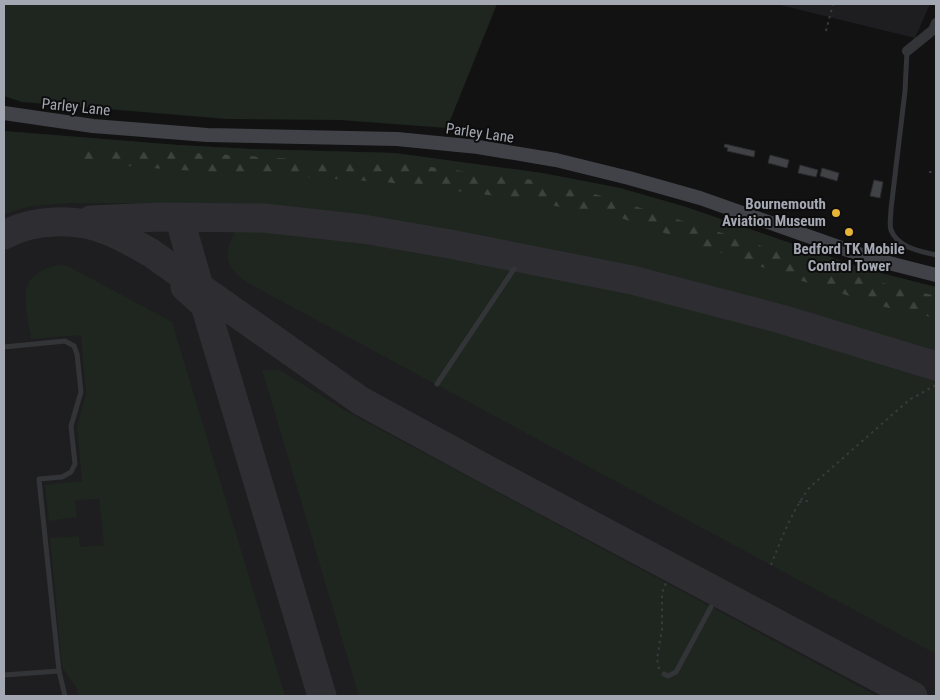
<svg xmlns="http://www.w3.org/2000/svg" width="940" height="700" font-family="'Roboto Condensed',sans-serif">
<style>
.built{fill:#1e1e20}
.green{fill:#1e261f}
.forest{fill:url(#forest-firs)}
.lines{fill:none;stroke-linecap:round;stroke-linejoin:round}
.taxiway{stroke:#2e2e32;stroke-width:29}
.building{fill:#414246;stroke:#2c2c2f}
.path{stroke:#393a3f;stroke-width:2;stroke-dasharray:2.5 4;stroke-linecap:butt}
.lane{stroke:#333438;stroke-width:5}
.street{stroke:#333438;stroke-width:10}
.secondary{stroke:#414248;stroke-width:14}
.poi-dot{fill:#e7b436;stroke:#0d0d0e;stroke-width:2}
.labels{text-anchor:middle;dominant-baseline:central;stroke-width:4;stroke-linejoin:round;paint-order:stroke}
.street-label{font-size:15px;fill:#a4a8b3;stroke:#0d0d0e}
.poi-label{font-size:15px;font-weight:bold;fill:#a4a8b3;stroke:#0d0d0e;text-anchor:end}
</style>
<defs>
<pattern id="forest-firs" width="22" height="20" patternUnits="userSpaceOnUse" patternTransform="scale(1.25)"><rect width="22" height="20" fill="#1e261f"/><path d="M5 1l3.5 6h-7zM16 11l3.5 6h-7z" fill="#3c433d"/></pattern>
</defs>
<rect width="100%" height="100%" fill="#121213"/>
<g class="built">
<polygon points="776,4 930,4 915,38"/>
<polygon points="4,131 178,145 251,149 395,153 542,173 620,188 686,207 865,269 936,287 936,696 4,696"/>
</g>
<g class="green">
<polygon points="4,4 497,4 447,128 340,120 227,119 22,102 4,96"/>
<polygon points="4,131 178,145 251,149 395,153 542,173 620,188 686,207 865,269 936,287 936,352 898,342 774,303 647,270 496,239 368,217 254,204 73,203 31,206 4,214"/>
<path d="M242,229l72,7 137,21 196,40 79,20 210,64v273l-688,-371c-21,-15 -26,-26 -14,-50z"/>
<path d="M62,265l6,1 104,56 113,374h-207l-2,-9 -14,-20 -12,-129 29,-2 1,11 24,-2 -5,-46 -24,1 2,17 -28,4 -4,-36 37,-4 -5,-54 9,-34 -5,-58 -50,4c-2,-12 -7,-37 -5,-48 3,-17 21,-25 36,-26z"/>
<polygon points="262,370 280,370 346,411 877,696 359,696"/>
</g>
<polygon class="forest" points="87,147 298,159 383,161 533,180 598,195 722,233 850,275 936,296 936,318 885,307 814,285 624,219 513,198 385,182 164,169 82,162"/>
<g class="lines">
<g class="taxiway">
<path d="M199,217c-9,2 -13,5 -16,14l18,62"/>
<polyline points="91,220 160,217 264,218 363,229 450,244 632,280 781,319 936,366"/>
<path d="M4,235c29,-16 71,-17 102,-5 16,6 31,15 45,23l210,148 123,67 429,228"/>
<polyline points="185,287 205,305 322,696"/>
</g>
</g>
<g class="building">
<polygon points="725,144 755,151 754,157 727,151 728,148 724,147"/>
<polygon points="770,155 789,160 787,168 768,163"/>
<polygon points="800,165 818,170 816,177 798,173"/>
<polygon points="822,168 839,173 837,181 820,176"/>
<polygon points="874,180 883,182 880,198 870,196"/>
</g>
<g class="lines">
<g class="path">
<polyline points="826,31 833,4"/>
<polyline points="929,172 936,172"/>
<polyline points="799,502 809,501"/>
<path d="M771,565c11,-28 21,-54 39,-78l99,-87 27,-15"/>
<polyline points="659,669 657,659 662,629 662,593 666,583"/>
</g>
<g class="lane">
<path d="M907,51l-2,40 -14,118c0,6 -2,15 0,21 7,18 29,21 45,25"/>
<polyline points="4,347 65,341 74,346 77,354 81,392 71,426 75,464 71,472 62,477 39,479 59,671 65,696"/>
<polyline points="437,384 514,269"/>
<polyline points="664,674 668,676 676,672 711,607"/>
<polyline points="4,675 59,671"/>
</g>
<polyline class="street" points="907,51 933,30 936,23"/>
<polyline class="secondary" points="4,113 93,126 207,135 397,139 478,147 556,160 629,178 700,198 873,259 936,275"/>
</g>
<g class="poi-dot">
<circle cx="836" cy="213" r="5"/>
<circle cx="849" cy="232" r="5"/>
</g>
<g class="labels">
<g class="street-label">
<text transform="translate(76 107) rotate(6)">Parley Lane</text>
<text transform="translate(480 133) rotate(8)">Parley Lane</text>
</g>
<g class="poi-label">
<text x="826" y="204">Bournemouth<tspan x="826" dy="17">Aviation Museum</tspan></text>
<text x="849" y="249" text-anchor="middle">Bedford TK Mobile<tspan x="849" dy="17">Control Tower</tspan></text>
</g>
</g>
<rect width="940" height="700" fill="none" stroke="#a4a8b3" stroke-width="10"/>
</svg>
